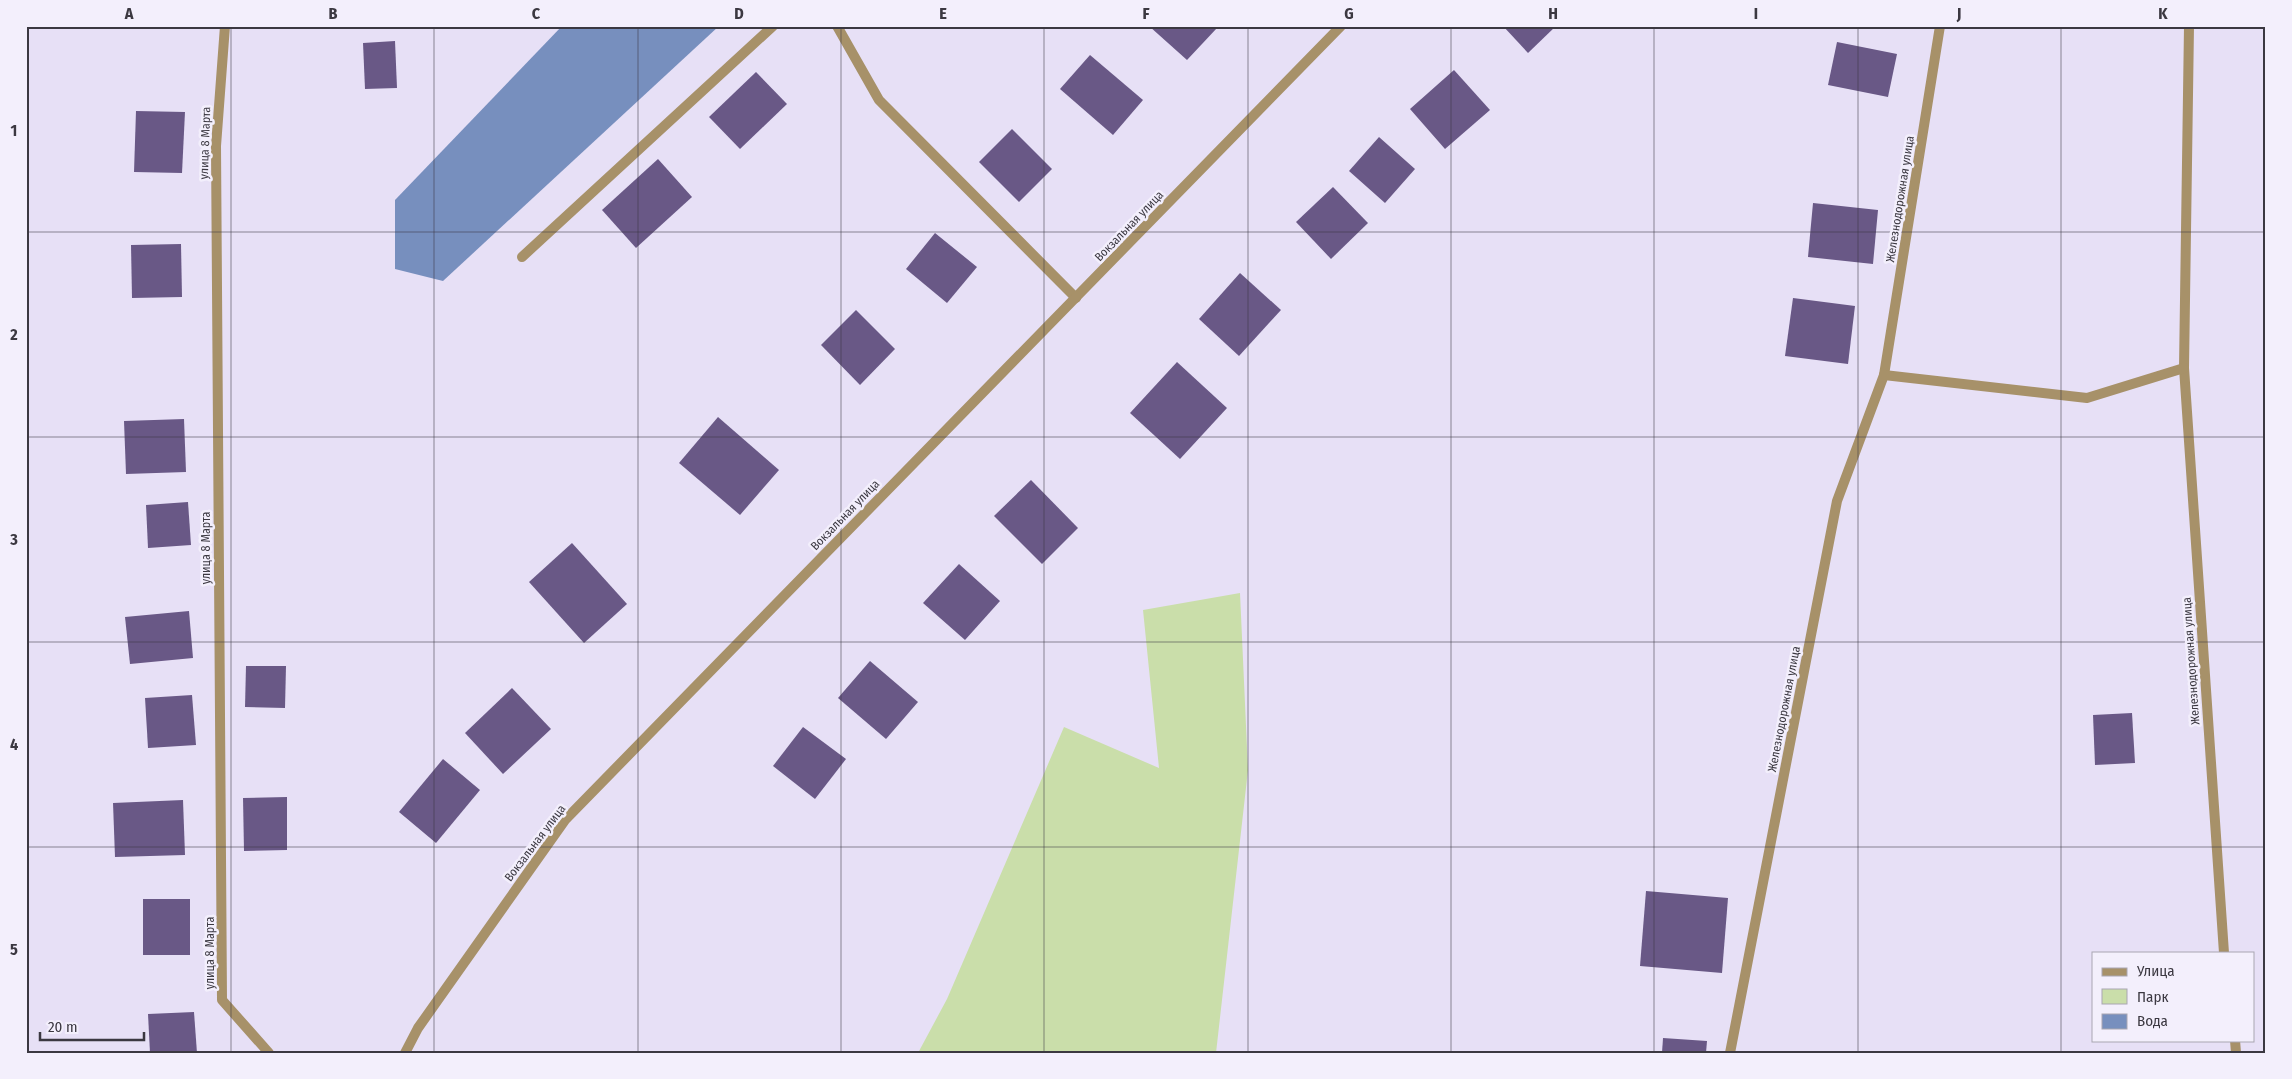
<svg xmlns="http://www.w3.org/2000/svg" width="2292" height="1079" font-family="'Fira Sans Condensed',sans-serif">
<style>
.green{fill:#cadeaa}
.water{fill:#778fbe}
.building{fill:#695886}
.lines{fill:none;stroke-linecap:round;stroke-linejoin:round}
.minor{stroke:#a79169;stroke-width:10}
.tertiary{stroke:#a79169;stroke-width:10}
.grid{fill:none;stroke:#3b3841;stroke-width:1;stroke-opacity:0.55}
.labels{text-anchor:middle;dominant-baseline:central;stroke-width:5;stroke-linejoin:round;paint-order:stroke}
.street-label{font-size:12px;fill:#3b3841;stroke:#f3effc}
.neatline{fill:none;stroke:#3b3841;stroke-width:2}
.grid-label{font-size:16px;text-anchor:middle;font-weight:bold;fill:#3b3841}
</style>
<rect width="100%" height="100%" fill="#e7e0f6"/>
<polygon class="green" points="1240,593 1248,770 1216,1053 918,1053 947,999 1064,727 1159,768 1143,610"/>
<polygon class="water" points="562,26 719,26 443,281 395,269 395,200"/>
<g class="building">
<polygon points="1149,26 1216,26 1217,28 1187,60"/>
<polygon points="1503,26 1556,26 1528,53"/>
<polygon points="395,41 397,88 365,89 363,43"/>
<polygon points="1837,42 1897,54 1888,97 1828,85"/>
<polygon points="1090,55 1143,100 1113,135 1060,89"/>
<polygon points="1454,70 1490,110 1445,149 1410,109"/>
<polygon points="756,72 787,104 740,149 709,117"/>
<polygon points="136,111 185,112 182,173 134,172"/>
<polygon points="1012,129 1052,169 1019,202 979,162"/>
<polygon points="1379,137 1415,169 1385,203 1349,171"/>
<polygon points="658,159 692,197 636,248 602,210"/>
<polygon points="1333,187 1368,223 1331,259 1296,222"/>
<polygon points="1813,203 1878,210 1873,264 1808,257"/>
<polygon points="935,233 977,267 947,303 906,269"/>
<polygon points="181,244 182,297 132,298 131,245"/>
<polygon points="1240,273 1281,310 1239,356 1199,319"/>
<polygon points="1793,298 1855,306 1848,364 1785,356"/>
<polygon points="856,310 895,349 860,385 821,345"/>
<polygon points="1177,362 1227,408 1180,459 1130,413"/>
<polygon points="718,417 779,470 740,515 679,463"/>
<polygon points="184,419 186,472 126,474 124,421"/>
<polygon points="1031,480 1078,528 1042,564 994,516"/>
<polygon points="188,502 191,545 148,548 146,505"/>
<polygon points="572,543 627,604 584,643 529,582"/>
<polygon points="959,564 1000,601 965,640 923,603"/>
<polygon points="189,611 193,658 130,664 125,617"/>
<polygon points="870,661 918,702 886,739 838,698"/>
<polygon points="246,666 286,666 285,708 245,707"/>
<polygon points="512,688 551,729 503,774 465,733"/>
<polygon points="192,695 196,745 148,748 145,698"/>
<polygon points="2132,713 2135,763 2095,765 2093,715"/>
<polygon points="803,727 846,759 815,799 773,766"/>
<polygon points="443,759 480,790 436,843 399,812"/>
<polygon points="287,797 287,850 244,851 243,798"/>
<polygon points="183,800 185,855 115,857 113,803"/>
<polygon points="1646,891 1728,898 1722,973 1640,966"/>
<rect x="143" y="899" width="47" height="56"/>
<polygon points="194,1012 197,1053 150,1053 148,1014"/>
<polygon points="1663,1038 1707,1041 1706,1053 1662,1053"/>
</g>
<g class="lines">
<g class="minor">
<polyline points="225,26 216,146 222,1000 269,1053"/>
<polyline points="837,26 879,100 1076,298"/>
<polyline points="2189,26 2184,368 2224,953"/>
<polyline points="522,257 773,26"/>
<polyline points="1884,375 1940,26"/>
<polyline points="2235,1040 2236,1053"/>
<polyline points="1730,1053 1837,501 1884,375 2087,398 2184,368"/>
</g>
<polyline class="tertiary" points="405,1053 418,1028 565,820 1341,26"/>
</g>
<path class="grid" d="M231,26v1027M434,26v1027M638,26v1027M841,26v1027M1044,26v1027M1248,26v1027M1451,26v1027M1654,26v1027M1858,26v1027M2061,26v1027M26,232h2240M26,437h2240M26,642h2240M26,847h2240"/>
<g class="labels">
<g class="street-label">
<text transform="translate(205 143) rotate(-88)">улица 8 Марта</text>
<text transform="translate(1900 199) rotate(-81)">Железнодорожная улица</text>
<text transform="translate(1129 226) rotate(-46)">Вокзальная улица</text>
<text transform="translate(845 515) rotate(-46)">Вокзальная улица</text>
<text transform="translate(206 548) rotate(-90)">улица 8 Марта</text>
<text transform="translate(2191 661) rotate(-94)">Железнодорожная улица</text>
<text transform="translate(1784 709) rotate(-79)">Железнодорожная улица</text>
<text transform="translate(535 843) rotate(-53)">Вокзальная улица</text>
<text transform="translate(210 953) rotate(-90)">улица 8 Марта</text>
</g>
</g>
<rect width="2292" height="1079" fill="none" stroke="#f3effc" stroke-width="55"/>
<rect x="2092" y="952" width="162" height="90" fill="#f3effc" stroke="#a9a6b1"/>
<rect x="2102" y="968" width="25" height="8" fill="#a79169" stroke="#a9a6b1"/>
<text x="2137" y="976" font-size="15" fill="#3b3841">Улица</text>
<rect x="2102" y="989" width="25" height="15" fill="#cadeaa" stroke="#a9a6b1"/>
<text x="2137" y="1002" font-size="15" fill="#3b3841">Парк</text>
<rect x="2102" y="1014" width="25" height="15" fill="#778fbe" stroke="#a9a6b1"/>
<text x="2137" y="1026" font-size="15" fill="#3b3841">Вода</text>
<path d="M40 1032v8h104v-8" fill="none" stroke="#3b3841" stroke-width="2.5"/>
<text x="48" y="1032" font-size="15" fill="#3b3841" stroke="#f3effc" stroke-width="4" paint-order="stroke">20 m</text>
<rect x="28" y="28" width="2236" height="1024" class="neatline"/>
<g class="grid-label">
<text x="129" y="19">A</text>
<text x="333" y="19">B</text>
<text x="536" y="19">C</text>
<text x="739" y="19">D</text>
<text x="943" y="19">E</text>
<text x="1146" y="19">F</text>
<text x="1349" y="19">G</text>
<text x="1553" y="19">H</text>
<text x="1756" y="19">I</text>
<text x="1959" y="19">J</text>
<text x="2163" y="19">K</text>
<text x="14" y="136">1</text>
<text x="14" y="340">2</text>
<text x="14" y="545">3</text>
<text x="14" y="750">4</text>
<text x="14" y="955">5</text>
</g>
</svg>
